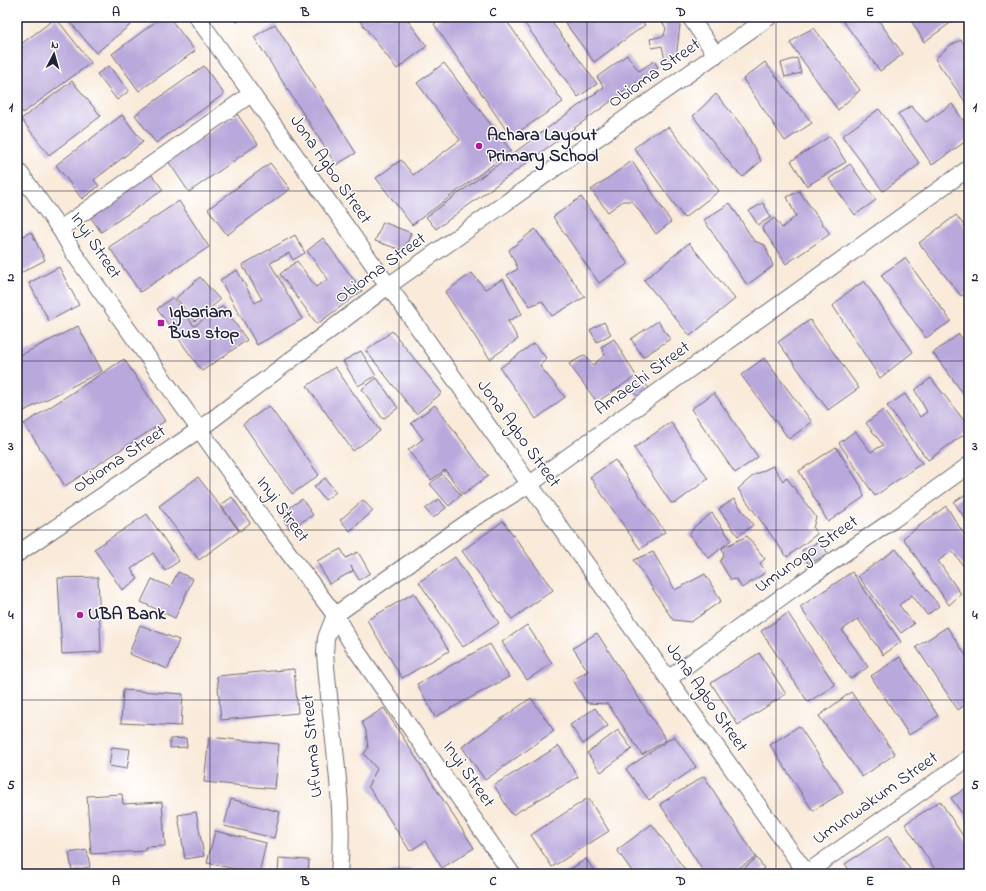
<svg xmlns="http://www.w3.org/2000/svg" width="986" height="891" font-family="'Indie Flower',sans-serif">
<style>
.building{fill:#b9a8db}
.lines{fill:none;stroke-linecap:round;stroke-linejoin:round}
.minor-casing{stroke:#6d6872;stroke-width:18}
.minor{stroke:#fff;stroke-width:16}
.grid{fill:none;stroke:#22223b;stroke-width:1;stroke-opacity:0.55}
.poi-dot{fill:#b5179e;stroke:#fff;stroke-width:1.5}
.labels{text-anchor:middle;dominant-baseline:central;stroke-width:3;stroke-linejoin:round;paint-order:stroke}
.street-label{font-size:18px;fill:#22223b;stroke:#fff}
.poi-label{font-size:18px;font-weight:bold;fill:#22223b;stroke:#fff;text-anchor:start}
.neatline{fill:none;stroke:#22223b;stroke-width:1.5}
.grid-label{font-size:13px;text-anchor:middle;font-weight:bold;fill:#22223b}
</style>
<rect width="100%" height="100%" fill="#fff"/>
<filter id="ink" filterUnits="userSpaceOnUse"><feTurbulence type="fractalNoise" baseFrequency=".025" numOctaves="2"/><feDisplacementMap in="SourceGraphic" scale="8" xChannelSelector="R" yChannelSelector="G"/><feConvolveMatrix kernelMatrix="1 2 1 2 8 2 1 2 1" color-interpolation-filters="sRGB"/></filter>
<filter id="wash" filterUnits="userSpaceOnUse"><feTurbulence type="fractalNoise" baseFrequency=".012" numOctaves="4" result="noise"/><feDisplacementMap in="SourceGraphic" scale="16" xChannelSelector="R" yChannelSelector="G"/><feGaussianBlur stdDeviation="0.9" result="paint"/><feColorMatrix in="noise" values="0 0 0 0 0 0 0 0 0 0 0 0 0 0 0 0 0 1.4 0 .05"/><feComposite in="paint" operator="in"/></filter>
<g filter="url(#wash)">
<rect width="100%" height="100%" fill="#f9ead9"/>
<g id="blocks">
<g class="building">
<polygon points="66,17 140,17 96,53"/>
<polygon points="162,17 169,17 195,51 139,91 112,54"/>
<polygon points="233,17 244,17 237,22"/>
<polygon points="357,17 405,17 427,46 397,69"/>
<polygon points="444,17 504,17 563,102 511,137 434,24"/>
<polygon points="520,17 548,17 597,84 578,97"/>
<polygon points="561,17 639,17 645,25 594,62"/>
<polygon points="659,17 675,17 680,25 676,58 665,60 662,46 652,48 650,39 664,36 666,28"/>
<polygon points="840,17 876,17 903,54 880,71"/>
<polygon points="909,17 955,17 956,19 924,42"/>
<polygon points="56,18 91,63 23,113 17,105 17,47"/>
<polygon points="275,24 356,153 336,165 254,37"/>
<polygon points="814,28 860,90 838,110 790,43 800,35"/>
<polygon points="961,40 969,51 969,107 935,59 949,46"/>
<polygon points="627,55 639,71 654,61 658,67 436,229 426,217 604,87 597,77"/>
<polygon points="797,58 801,73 785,77 781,63"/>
<polygon points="765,62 812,123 785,141 743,79"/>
<polygon points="444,63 511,151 412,225 376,178 401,160 413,175 460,140 417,83"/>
<polygon points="109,66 129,91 117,100 97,74"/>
<polygon points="204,66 224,94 156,143 135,115"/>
<polygon points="72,81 101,116 49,155 21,119"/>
<polygon points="716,94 743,127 761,161 743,177 735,170 693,116"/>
<polygon points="952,104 969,129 969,139 932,165 898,114 911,106 926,122"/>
<polygon points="879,109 920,164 883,191 842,136"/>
<polygon points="237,114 258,144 189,192 168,161"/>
<polygon points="122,115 143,142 94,180 99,186 82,199 56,165"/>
<polygon points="669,127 719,191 684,218 634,148 651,135"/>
<polygon points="830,136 846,162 807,186 791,161"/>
<polygon points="632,161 671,222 656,234 632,201 623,201 608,212 591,190"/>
<polygon points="270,163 290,189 227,235 208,209"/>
<polygon points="850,164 876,200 855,215 829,179"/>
<polygon points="145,166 163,190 101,232 84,208"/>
<polygon points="799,191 830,234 786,264 762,228 774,218 782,228 796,216 787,197"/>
<polygon points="581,197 628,264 599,283 553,217"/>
<polygon points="179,201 209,247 140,292 109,247"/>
<polygon points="730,203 754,241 765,245 773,266 747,285 704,220"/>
<polygon points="763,203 771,217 758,225 749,211"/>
<polygon points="956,215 969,232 969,291 961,296 919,243"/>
<polygon points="17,217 22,231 17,233"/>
<polygon points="383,222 411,233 404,251 375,241"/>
<polygon points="535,229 585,297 552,316 542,301 530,306 507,275 518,269 509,250"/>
<polygon points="31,232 45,260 17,275 17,239"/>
<polygon points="295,235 305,253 293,260 289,253 270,263 302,319 257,345 220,280 237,270 255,303 262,299 242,265"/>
<polygon points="323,238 362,291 317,324 280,274 297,261 316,287 328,279 307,251"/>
<polygon points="689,243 735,299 690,336 644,280"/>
<polygon points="905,258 951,321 926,338 881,275"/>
<polygon points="59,267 79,305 49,321 29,283"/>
<polygon points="472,273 485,289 503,279 522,314 508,321 518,339 490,359 445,292"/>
<polygon points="200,277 220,300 195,321 176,298"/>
<polygon points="864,281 913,352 880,378 833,306 844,295"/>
<polygon points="173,297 194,326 223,306 247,340 202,371 157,309"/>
<polygon points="810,320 859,388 828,410 778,342"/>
<polygon points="658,321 670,339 643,357 631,339"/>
<polygon points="604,322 611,334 597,342 590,330"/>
<polygon points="78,326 102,371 20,413 17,408 17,357"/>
<polygon points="392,331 442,393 416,414 366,351"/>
<polygon points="959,334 969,348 969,401 933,353"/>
<polygon points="614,339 636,376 597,402 569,364 585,355 593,365 605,355 601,347"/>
<polygon points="534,343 546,358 540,366 565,397 536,419 500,368"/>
<polygon points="361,351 376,376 358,386 343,361"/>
<polygon points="764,358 812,422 789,439 741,375"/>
<polygon points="124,359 165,421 65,486 24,424"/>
<polygon points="335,367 380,431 353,451 307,386"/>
<polygon points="377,378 398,408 383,419 362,389"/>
<polygon points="639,378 652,391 642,400 629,388"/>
<polygon points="931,378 969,427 969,431 928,460 887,406 905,394 920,417 927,412 915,390"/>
<polygon points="714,393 758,457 735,473 691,409"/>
<polygon points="435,405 488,476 463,494 445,470 431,480 408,450 423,439 411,423"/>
<polygon points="269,406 319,475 292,494 243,424"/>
<polygon points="883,410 922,463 875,496 839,443 855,431 871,452 883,445 866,423"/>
<polygon points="671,422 708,479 677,502 671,503 634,448"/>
<polygon points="836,447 861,486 864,497 828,522 799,471"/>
<polygon points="615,460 665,532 640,549 590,477"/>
<polygon points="773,466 783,481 786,477 816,517 813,528 817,534 787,557 738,489 754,475"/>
<polygon points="442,474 461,495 449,506 430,484"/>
<polygon points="198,477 239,531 199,560 159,506"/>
<polygon points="325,478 336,492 325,500 314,487"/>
<polygon points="969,492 969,525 954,502"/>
<polygon points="232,497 250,523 240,531 221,505"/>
<polygon points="302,499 313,515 290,529 280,514"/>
<polygon points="439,499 446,508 433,518 425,509"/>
<polygon points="734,499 753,525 738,536 719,509"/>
<polygon points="363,500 373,511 350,531 340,520"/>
<polygon points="946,506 969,542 969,573 952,551 938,561 961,594 949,605 903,538"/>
<polygon points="712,513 731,540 709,558 689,535 695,526"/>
<polygon points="147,514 179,561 165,571 153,553 131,569 138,579 122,590 94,549"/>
<polygon points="503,521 553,590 512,619 462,551"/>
<polygon points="747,536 765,559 760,563 766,572 742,588 736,579 731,580 720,562 724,555 722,548"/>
<polygon points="821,541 828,554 808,564 802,550"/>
<polygon points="341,549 346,558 358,552 370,573 359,580 351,566 353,571 329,584 317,561"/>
<polygon points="896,549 939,606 927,615 912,595 899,605 914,624 901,633 858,576"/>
<polygon points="653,552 675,590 705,574 721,601 691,622 673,620 634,560"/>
<polygon points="455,557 499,623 463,647 419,582"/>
<polygon points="178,572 193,579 175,618 141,602 152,579 170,587"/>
<polygon points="852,572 901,642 883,655 858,619 842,630 868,667 850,679 800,607"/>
<polygon points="98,577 101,652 62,654 58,578"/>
<polygon points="414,593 449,651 402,678 367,620"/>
<polygon points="788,613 835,685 808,702 761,631"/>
<polygon points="140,625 179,640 168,669 129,654"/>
<polygon points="527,625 552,663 527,680 502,642"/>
<polygon points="947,627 969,660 969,702 958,710 916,647"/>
<polygon points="597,633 666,740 642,755 608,704 587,703 573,680 588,671 573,648"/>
<polygon points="490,644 509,677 435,717 417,684"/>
<polygon points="759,653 786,694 738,725 711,683"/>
<polygon points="900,657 938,716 909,735 871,676"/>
<polygon points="294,669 298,713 221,720 217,676"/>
<polygon points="123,690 183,694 181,726 121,723"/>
<polygon points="851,692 895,754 862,777 819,716"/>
<polygon points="531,698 554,731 485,780 462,747"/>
<polygon points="384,708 474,848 442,868 425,841 410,851 368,786 377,769 364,754 368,748 366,731 362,722"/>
<polygon points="595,708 608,726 583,744 570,725"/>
<polygon points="799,726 843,792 813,811 770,745"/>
<polygon points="618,730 632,749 601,772 587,753"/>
<polygon points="674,736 696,767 649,800 626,769"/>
<polygon points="209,737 279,744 275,789 204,782"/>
<polygon points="186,738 187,747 170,748 170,739"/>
<polygon points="559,746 578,777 512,815 494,785"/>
<polygon points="112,747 130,749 127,769 109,766"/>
<polygon points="704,776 756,857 729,874 705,874 660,804"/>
<polygon points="969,786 969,823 951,798"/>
<polygon points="122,794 123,804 162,802 165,846 145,847 145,851 91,854 87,796"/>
<polygon points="588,798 609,831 552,867 531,835"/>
<polygon points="231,799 280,812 274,838 224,826"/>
<polygon points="940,801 969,845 969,874 938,874 905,824"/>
<polygon points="196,812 204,856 185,859 178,815"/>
<polygon points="652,824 688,874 634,874 617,850"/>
<polygon points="215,831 266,843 259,874 207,863"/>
<polygon points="888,836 913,874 852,874 845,864"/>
<polygon points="87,850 90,867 72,870 69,853"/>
<polygon points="279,858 309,860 308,874 278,874"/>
<polygon points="757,858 764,868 756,874 736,874"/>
<polygon points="586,859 596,874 563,874"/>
<polygon points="411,869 412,874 386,874 386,873"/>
</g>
</g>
</g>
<g filter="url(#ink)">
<use href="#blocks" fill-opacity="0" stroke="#6d6872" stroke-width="1"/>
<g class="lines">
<g class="minor-casing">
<g id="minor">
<polyline points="197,17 807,874"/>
<polyline points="690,17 716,55"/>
<polyline points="17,169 60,229 75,255 266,523 335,615 350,641 512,874"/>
<polyline points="60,229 251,94"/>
<polyline points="17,554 200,429 388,286 769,17"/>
<polyline points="668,679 801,583 893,520 969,465"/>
<path d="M339,874c7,-72 -9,-149 -14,-221l1,-15 9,-23 136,-95 59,-36 439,-316"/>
<polyline points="805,874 969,758"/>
</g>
</g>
<use href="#minor" class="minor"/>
</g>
</g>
<path class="grid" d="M210,17v857M399,17v857M587,17v857M776,17v857M17,191h952M17,361h952M17,530h952M17,700h952"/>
<g class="poi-dot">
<circle cx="479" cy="146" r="4"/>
<rect x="157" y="319" width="8" height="8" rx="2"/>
<circle cx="80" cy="615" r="4"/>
</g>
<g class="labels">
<g class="street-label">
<text transform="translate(655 74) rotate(-35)">Obioma Street</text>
<text transform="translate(330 170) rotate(55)">Jona Agbo Street</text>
<text transform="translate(95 246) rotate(56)">Inyi Street</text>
<text transform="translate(381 269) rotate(-36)">Obioma Street</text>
<text transform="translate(643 379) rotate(-36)">Amaechi Street</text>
<text transform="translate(518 434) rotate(54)">Jona Agbo Street</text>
<text transform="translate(120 460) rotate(-34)">Obioma Street</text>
<text transform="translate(282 510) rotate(54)">Inyi Street</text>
<text transform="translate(807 555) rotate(-35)">Umunogo Street</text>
<text transform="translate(706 698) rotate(55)">Jona Agbo Street</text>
<text transform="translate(313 746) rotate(-95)">Ufuma Street</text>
<text transform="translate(468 775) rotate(55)">Inyi Street</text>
<text transform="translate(876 799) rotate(-35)">Umunwakum Street</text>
</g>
<g class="poi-label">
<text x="487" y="136">Achara Layout<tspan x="487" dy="21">Primary School</tspan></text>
<text x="169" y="313">Igbariam<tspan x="169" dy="21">Bus stop</tspan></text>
<text x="88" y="615">UBA Bank</text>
</g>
</g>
<rect width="986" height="891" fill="none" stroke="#fff" stroke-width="44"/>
<g transform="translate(54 54) rotate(6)" stroke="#ffffff" stroke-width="3" paint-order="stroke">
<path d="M0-3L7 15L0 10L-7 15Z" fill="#22223b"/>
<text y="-6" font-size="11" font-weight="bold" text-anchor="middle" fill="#22223b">N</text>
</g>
<rect x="22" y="22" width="942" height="847" class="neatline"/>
<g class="grid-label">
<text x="116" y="16">A</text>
<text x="305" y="16">B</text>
<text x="493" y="16">C</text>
<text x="681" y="16">D</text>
<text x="870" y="16">E</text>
<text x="11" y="111">1</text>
<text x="975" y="111">1</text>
<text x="11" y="281">2</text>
<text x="975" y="281">2</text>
<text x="11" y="450">3</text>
<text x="975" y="450">3</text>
<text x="11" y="619">4</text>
<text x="975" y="619">4</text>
<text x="11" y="789">5</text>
<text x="975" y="789">5</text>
<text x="116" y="885">A</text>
<text x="305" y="885">B</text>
<text x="493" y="885">C</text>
<text x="681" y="885">D</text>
<text x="870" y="885">E</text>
</g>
</svg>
